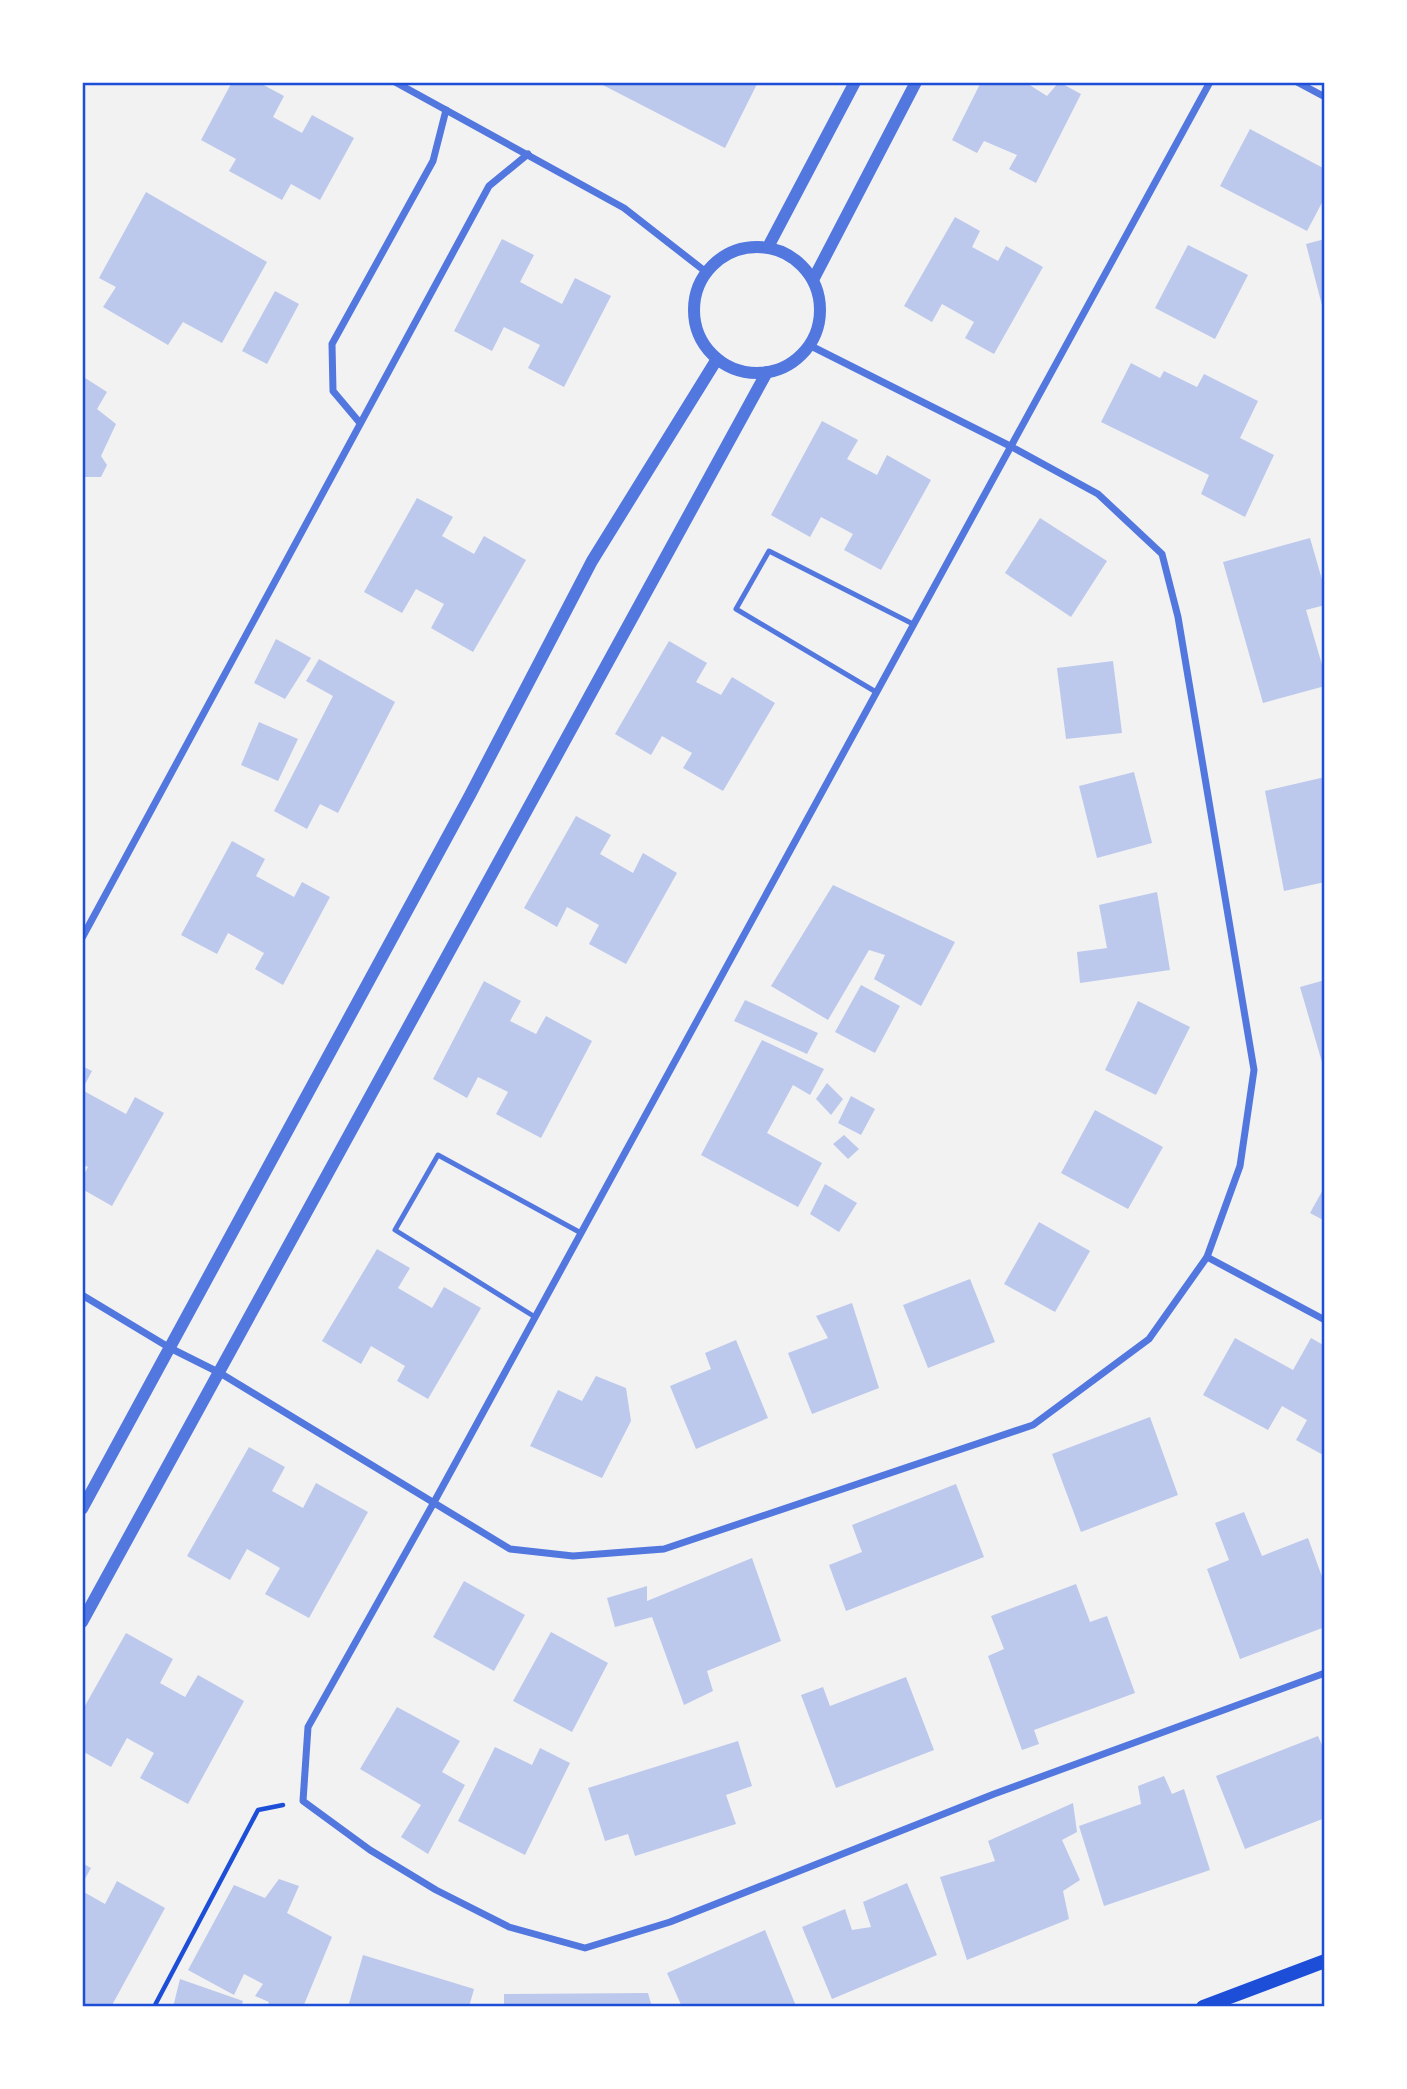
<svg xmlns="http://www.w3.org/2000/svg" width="1407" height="2089" font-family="Helvetica,sans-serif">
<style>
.building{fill:#bdc9ec}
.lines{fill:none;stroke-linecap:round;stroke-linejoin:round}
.path{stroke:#1d4ed8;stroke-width:4.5}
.service{stroke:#5277de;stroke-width:5}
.minor{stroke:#5277de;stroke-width:7}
.tertiary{stroke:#5277de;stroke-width:12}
.secondary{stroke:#1d4ed8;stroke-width:14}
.neatline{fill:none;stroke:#1d4ed8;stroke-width:2.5}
</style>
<rect width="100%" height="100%" fill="#f2f2f2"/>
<g class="building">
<polygon points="232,82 258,82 284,96 273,117 302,133 312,115 354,138 320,200 291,184 282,200 229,171 236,159 201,140"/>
<polygon points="597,82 758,82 725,148"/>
<polygon points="981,82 1025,82 1047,96 1059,82 1081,94 1036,183 1009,169 1017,155 984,141 977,153 952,140"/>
<polygon points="1250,129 1325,169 1325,197 1307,231 1220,186"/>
<polygon points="146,192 267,262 222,343 183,322 168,345 103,307 116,287 99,278"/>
<polygon points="955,217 980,231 972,247 998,261 1006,246 1043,267 994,354 965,338 974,322 942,304 932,322 904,306"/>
<polygon points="502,239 534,255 520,282 562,304 575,278 611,296 564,387 528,368 540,345 504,327 492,351 454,331"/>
<polygon points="1325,239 1325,313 1324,313 1306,244"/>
<polygon points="1188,245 1248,275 1215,339 1155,308"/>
<polygon points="275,291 299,304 267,364 242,351"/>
<polygon points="1131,363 1160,378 1164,371 1197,387 1204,374 1258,401 1240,438 1274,455 1245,517 1201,494 1209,475 1101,422"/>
<polygon points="82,376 107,392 97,409 116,424 101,456 107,465 101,477 82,477"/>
<polygon points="822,421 858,440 847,459 877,475 887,455 931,480 881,570 844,550 853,534 821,517 810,537 771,515"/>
<polygon points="417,498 453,517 442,536 474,554 484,536 526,560 473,652 431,628 444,604 416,589 402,613 364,592"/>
<polygon points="1040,518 1107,561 1071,617 1005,573"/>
<polygon points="1310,538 1325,590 1325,605 1306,610 1325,675 1325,686 1263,703 1223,562"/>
<polygon points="276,639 311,658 285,699 254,683"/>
<polygon points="669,641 707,663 696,682 721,695 732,677 775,703 723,791 683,768 692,753 662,736 651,755 615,734"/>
<polygon points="319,659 395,702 338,813 320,804 307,829 274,811 333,696 306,681"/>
<polygon points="1113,661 1122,733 1066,739 1057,668"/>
<polygon points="259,722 298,739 278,781 241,765"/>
<polygon points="1134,772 1152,843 1097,858 1079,786"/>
<polygon points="1325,777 1325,882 1284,891 1265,791"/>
<polygon points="576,816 611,835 600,854 633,873 643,853 677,873 626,964 589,944 599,925 567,907 557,927 524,908"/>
<polygon points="232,841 265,859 256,876 294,897 302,882 330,897 283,985 255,969 264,953 228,933 217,954 181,935"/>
<polygon points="833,885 955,942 921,1006 874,979 885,955 869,950 828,1020 771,986"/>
<polygon points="1157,892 1170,970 1080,983 1077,952 1107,948 1099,905"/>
<polygon points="1325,980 1325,1069 1324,1069 1300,987"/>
<polygon points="484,981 521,1001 510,1021 536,1034 546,1016 592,1041 541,1138 496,1114 508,1092 478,1077 467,1098 433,1079"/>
<polygon points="861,985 900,1006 875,1053 835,1032"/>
<polygon points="745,1000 818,1033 807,1054 734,1021"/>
<polygon points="1138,1001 1190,1027 1156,1095 1105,1070"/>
<polygon points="762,1040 824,1069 810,1095 793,1085 767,1133 822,1163 798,1207 701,1155"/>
<polygon points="82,1066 92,1071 82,1090"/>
<polygon points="827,1083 843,1099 831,1115 816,1099"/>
<polygon points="82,1090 126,1114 135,1097 164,1113 112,1206 82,1189 82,1178 88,1167 82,1164"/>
<polygon points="851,1096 875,1109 861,1135 838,1123"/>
<polygon points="1095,1110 1163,1147 1128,1209 1061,1173"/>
<polygon points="844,1135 859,1149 848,1159 833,1144"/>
<polygon points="825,1184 857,1203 839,1232 810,1214"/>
<polygon points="1325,1186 1325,1221 1310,1213"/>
<polygon points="1039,1222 1090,1251 1055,1312 1004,1284"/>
<polygon points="377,1249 410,1268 398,1288 432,1308 444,1287 481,1308 428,1399 397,1381 405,1366 371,1346 361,1364 322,1341"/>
<polygon points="970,1279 995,1342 928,1368 903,1305"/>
<polygon points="852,1303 879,1388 812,1414 788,1353 828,1338 816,1316"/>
<polygon points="1235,1338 1293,1370 1311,1338 1325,1346 1325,1456 1296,1440 1307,1420 1282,1406 1268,1430 1203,1395"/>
<polygon points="736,1340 768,1418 696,1449 670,1386 711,1369 705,1353"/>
<polygon points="596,1376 626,1388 631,1421 602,1478 530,1446 558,1390 582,1401"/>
<polygon points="1150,1417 1178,1495 1081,1532 1052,1454"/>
<polygon points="249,1447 285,1467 272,1491 303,1508 316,1483 368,1512 309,1618 265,1594 280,1568 247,1549 230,1580 187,1556"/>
<polygon points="956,1484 984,1557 846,1611 829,1565 862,1552 852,1525"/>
<polygon points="1244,1512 1262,1556 1308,1538 1325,1585 1325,1627 1240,1659 1207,1569 1229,1560 1215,1523"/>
<polygon points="752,1558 781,1641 707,1671 713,1691 684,1705 652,1617 615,1627 607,1598 647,1586 647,1601"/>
<polygon points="464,1581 525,1615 494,1671 433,1637"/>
<polygon points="1076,1584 1090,1622 1107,1616 1135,1693 1034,1730 1039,1744 1022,1750 988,1656 1004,1649 991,1616"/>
<polygon points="551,1632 608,1663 572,1732 513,1701"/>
<polygon points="126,1633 173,1659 160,1683 185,1697 198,1675 244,1701 188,1804 140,1778 154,1753 127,1738 111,1767 82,1751 82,1711"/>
<polygon points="906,1677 934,1750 836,1788 801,1695 823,1687 830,1706"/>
<polygon points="397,1707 460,1741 442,1772 465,1785 428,1854 401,1837 421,1805 360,1769"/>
<polygon points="1318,1736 1325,1752 1325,1818 1245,1849 1216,1776"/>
<polygon points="738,1741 752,1786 726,1795 736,1824 635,1856 628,1834 605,1841 588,1788"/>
<polygon points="495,1747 532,1765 540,1748 570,1763 525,1855 458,1821"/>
<polygon points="1164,1776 1172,1794 1184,1789 1210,1870 1104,1906 1079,1826 1141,1804 1138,1786"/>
<polygon points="1073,1803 1077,1832 1062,1840 1080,1880 1063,1891 1069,1919 967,1960 940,1877 995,1861 988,1841"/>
<polygon points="82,1863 91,1868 82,1884"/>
<polygon points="279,1879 299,1886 287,1913 332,1937 303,2007 267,2007 269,2002 255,1996 263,1984 244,1974 234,1995 188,1970 234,1885 265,1898"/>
<polygon points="117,1881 165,1908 111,2007 87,2007 82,2004 82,1891 105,1904"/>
<polygon points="907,1883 937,1955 832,1999 802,1927 845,1909 852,1930 871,1927 863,1902"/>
<polygon points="765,1930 796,2006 682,2007 667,1973"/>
<polygon points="363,1955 474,1989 469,2007 348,2007"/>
<polygon points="180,1979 243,2001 241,2007 173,2007"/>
<polygon points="648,1993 652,2007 504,2007 504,1994"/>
</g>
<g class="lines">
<polyline class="path" points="154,2007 258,1810 283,1805"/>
<g class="service">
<polyline points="876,692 736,609 769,551 913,624"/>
<polyline points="535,1317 395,1230 438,1155 581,1233"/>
</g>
<g class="minor">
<polyline points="395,82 624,208 706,272"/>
<polyline points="1210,82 433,1504 308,1727 303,1801 370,1850 436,1890 509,1927 585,1948 670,1922 994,1794 1325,1673"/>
<polyline points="1297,82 1325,97"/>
<polyline points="360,423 333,391 332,344 433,161 446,110"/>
<polyline points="82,938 489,186 528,154"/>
<polyline points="1207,1257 1325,1320"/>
<polyline points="82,1295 170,1348 220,1373 510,1549 573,1556 664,1549 1033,1425 1149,1339 1207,1257 1240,1166 1254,1070 1178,617 1162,554 1098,494 1010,446 809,345"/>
</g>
<g class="tertiary">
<circle cx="757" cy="310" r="63"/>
<polyline points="768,247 855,82"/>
<polyline points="813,280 916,82"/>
<polyline points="82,1509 470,795 592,561 717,359"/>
<polyline points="82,1622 767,372"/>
</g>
<polyline class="secondary" points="1203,2007 1325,1961"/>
</g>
<rect width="1407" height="2089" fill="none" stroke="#ffffff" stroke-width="168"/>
<rect x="84" y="84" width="1239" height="1921" class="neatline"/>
</svg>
